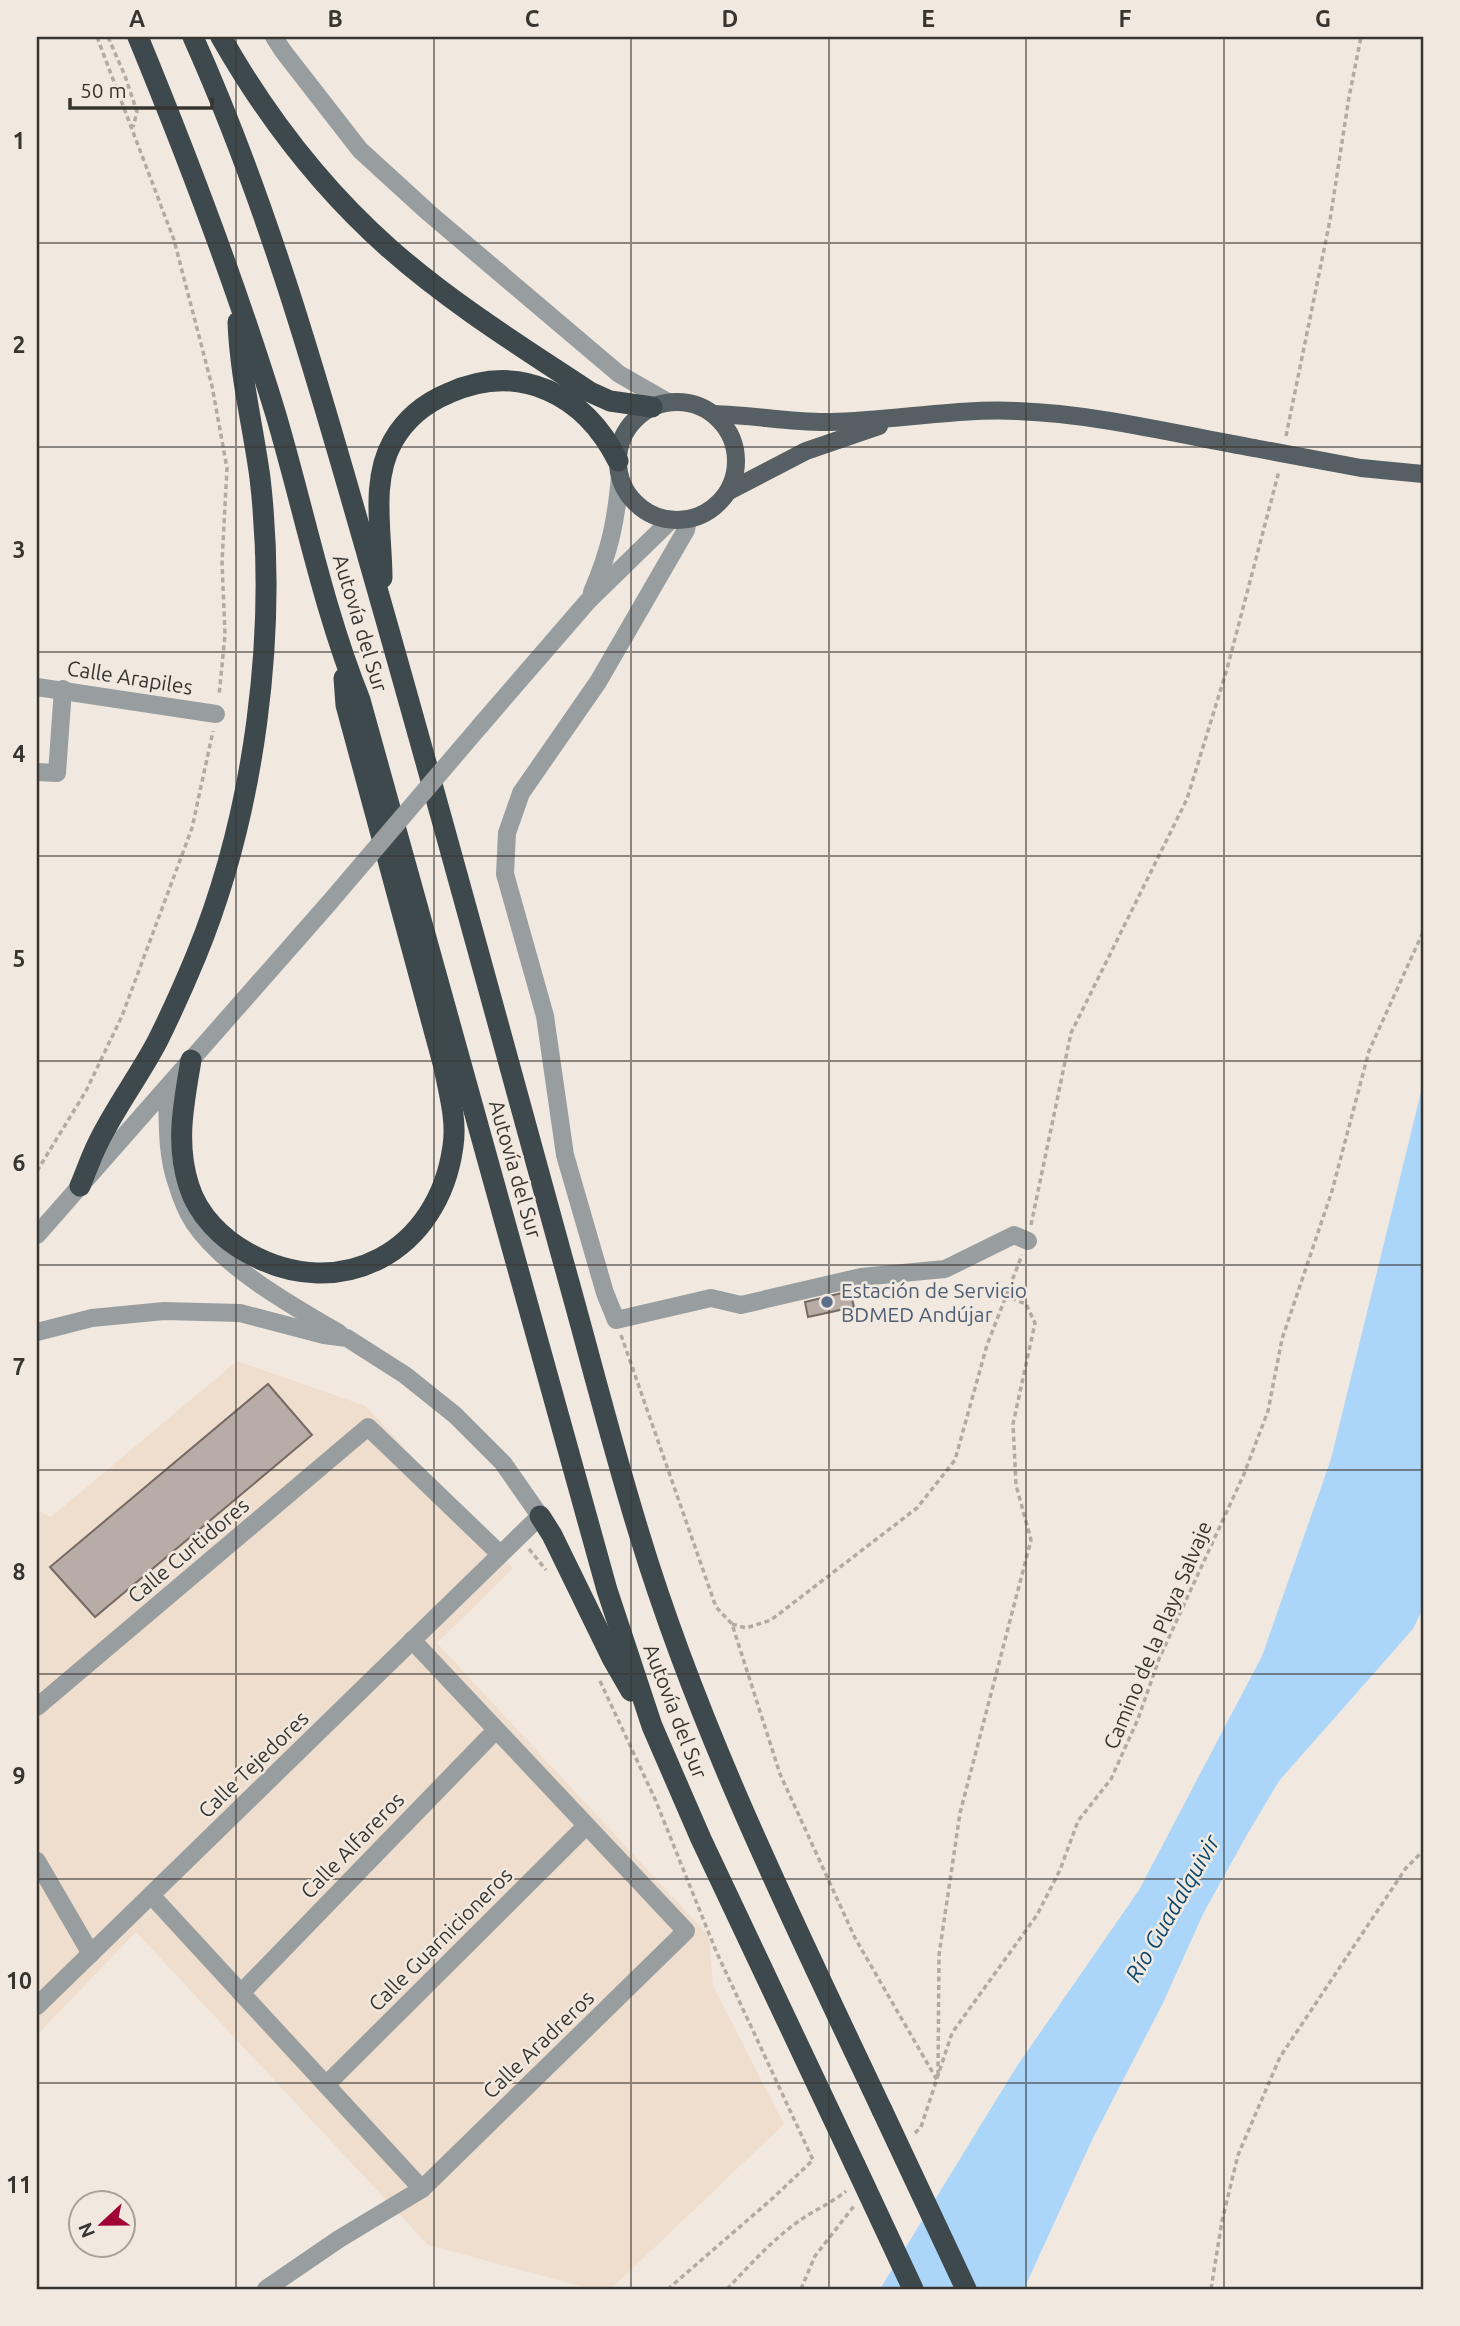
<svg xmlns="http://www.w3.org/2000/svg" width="1460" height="2326" font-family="Ubuntu,sans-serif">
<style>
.industrial{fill:#efddcd}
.water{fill:#acd6f9}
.building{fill:#b8aca7;stroke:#756a65;stroke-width:2}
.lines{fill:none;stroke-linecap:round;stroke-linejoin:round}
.path{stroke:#b2aba3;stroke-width:3.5;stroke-dasharray:5 3.5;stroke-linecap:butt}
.minor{stroke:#989ea0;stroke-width:18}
.major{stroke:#565f63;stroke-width:18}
.highway{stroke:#3e494e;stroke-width:21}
.minor-bridge{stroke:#989ea0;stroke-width:18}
.major-bridge{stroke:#565f63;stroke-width:18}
.highway-bridge{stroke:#3e494e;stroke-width:21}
.grid{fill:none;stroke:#383531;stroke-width:2;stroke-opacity:0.55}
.service-dot{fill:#5c6f8a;stroke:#f1e9df;stroke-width:2.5}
.labels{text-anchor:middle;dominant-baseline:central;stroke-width:5;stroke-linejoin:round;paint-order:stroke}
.street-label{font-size:21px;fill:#383531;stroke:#f1e9df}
.service-label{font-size:21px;fill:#4e5e75;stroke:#f1e9df;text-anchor:start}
.water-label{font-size:23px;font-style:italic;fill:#0b4870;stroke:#f1e9df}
.neatline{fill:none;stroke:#383531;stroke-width:2.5}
.grid-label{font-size:23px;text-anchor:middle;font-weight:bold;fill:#383531}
</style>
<rect width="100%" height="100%" fill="#f1e9df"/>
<polygon class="industrial" points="237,1361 366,1406 513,1568 437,1643 709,1936 713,1986 784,2124 611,2289 592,2289 428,2245 136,1932 37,2035 37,1510 51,1517"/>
<polygon class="water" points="1423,1084 1423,1608 1413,1629 1279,1781 1248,1833 1204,1912 1163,2003 1093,2138 1024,2289 880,2289 1017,2066 1139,1890 1262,1656 1331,1459"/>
<g class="building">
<polygon points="850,1291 854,1307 808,1317 805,1302"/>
<polygon points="268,1384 312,1435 95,1617 50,1567"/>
</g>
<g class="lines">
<g class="path">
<polyline points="97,37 174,240 212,386 227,468 222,562 225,635 219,696"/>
<polyline points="108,37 125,76 137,112 133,127"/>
<polyline points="1286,436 1330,220 1349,97 1361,37"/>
<polyline points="37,1171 86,1091 122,1016 192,828 213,731"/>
<polyline points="1031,1225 1071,1033 1187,799 1227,669 1279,471"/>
<polyline points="621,1335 716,1607 732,1624 780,1774 855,1938 937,2080"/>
<polyline points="529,1549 546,1570"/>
<polyline points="732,1624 746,1628 771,1620 917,1508 955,1460 987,1345 1022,1255"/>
<polyline points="600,1681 655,1799 716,1951 813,2160 773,2198 668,2289"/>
<polyline points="938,2075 939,1955 960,1813 1031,1540 1016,1485 1013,1424 1035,1323 1026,1304 1006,1296"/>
<polyline points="915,2133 921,2127 952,2033 1037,1915 1060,1870 1078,1821 1111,1779 1138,1719 1159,1659 1244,1474 1268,1411 1282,1339 1332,1191 1369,1051 1423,932"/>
<path d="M727,2289c23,-24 45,-49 72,-68 15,-11 33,-18 47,-30"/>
<polyline points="801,2289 815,2256 854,2206"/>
<polyline points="1211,2289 1222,2221 1238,2155 1280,2057 1406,1868 1423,1851"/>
</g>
<g class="minor">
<polyline points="274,37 283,51 360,150 429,213 619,374 668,402"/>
<polyline points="688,520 686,530 598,682 521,793 507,833 505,874 545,1016 565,1155 605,1293 616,1320 711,1298 741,1305 861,1277 945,1269 1014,1235 1028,1241"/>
<path d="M592,592c18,-41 24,-71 28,-115"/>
<polyline points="37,687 216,714"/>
<polyline points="480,726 588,601 671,520"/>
<polyline points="37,772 57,773 63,689"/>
<path d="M167,1088c1,32 -1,66 10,96 4,13 10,28 17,39 29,44 100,84 145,110"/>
<polyline points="37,1235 329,903"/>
<polyline points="37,1332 92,1318 164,1311 240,1313 324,1335 347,1338 405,1375 455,1415 503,1463 540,1516 37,2006"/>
<polyline points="37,1707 368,1427 500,1554"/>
<polyline points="37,1861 91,1954"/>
<polyline points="151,1895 422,2189"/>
<polyline points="241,1993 496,1730"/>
<polyline points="326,2085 586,1826"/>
<polyline points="266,2289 339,2239 422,2189 686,1931 412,1640"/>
</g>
<g class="major">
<circle cx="677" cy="461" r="59"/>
<path d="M714,414c40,1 78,9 117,8 62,-1 124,-14 186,-11 80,3 159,23 237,37"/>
<polyline points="729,491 806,451 879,426"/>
</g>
<g class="highway">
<path d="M138,37c51,124 99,250 138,378 28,95 47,193 84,285l247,890 45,136 49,113 154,326"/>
<path d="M193,37c75,167 125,345 175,520 67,233 130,467 194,700 26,92 49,185 77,276 61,201 154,388 243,577"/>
<path d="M221,37c45,79 101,152 169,212 61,54 132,98 200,143l20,9 42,6"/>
<path d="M382,578c0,-44 -12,-97 11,-137 13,-23 32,-38 56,-48 71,-32 136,2 169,68"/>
<path d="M191,1060c-7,43 -16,83 -2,126 9,29 33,53 59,67 93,52 191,-2 205,-107 4,-26 -4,-53 -9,-79l-98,-362 -2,-27"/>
<path d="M80,1186c6,-14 11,-29 18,-43 17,-35 41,-67 59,-101 14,-28 27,-57 39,-86 59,-144 82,-323 64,-478 -7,-52 -20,-103 -22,-156"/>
<polyline points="540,1516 552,1535 612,1658 631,1691"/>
</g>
<polyline class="minor-bridge" points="329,903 480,726"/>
<polyline class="major-bridge" points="1254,448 1361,468 1423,474"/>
<g class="highway-bridge">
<polyline points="882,2110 966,2289"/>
<polyline points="855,2165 913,2289"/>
</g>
</g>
<path class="grid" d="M236,37v2252M434,37v2252M631,37v2252M829,37v2252M1026,37v2252M1224,37v2252M37,243h1386M37,447h1386M37,652h1386M37,856h1386M37,1061h1386M37,1265h1386M37,1470h1386M37,1674h1386M37,1879h1386M37,2083h1386"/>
<circle class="service-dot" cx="827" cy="1302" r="7"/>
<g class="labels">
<g class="street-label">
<text transform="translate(361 623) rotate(73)">Autovía del Sur</text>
<text transform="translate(130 677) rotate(9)">Calle Arapiles</text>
<text transform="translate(516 1169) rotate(74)">Autovía del Sur</text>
<text transform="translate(188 1550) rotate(-40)">Calle Curtidores</text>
<text transform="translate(1157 1635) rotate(-67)">Camino de la Playa Salvaje</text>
<text transform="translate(676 1711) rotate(69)">Autovía del Sur</text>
<text transform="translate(253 1764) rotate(-44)">Calle Tejedores</text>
<text transform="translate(352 1845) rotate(-46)">Calle Alfareros</text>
<text transform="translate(440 1939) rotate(-45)">Calle Guarnicioneros</text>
<text transform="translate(538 2044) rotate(-44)">Calle Aradreros</text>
</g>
<g class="service-label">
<text x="841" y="1290">Estación de Servicio<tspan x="841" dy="24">BDMED Andújar</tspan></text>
</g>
<g class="water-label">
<text transform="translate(1172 1908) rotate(-60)">Río Guadalquivir</text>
</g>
</g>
<rect width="1460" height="2326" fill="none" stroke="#f1e9df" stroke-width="77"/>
<g transform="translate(102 2224) rotate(248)"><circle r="33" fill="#f1e9df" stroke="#a7a199" stroke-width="2"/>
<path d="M0-5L12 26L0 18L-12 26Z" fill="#a10037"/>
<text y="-10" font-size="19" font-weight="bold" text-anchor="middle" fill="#383531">N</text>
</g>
<path d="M70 98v10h142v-10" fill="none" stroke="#383531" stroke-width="3.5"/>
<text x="80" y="98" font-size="21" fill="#383531" stroke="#f1e9df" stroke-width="5" paint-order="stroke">50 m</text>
<rect x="38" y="38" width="1384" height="2250" class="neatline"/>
<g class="grid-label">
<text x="137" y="27">A</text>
<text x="335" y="27">B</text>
<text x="532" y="27">C</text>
<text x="730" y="27">D</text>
<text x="928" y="27">E</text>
<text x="1125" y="27">F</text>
<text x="1323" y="27">G</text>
<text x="19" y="149">1</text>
<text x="19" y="353">2</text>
<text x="19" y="558">3</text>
<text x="19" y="762">4</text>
<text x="19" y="967">5</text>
<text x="19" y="1171">6</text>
<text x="19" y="1375">7</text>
<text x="19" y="1580">8</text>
<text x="19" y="1784">9</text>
<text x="19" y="1989">10</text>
<text x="19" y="2193">11</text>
</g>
</svg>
